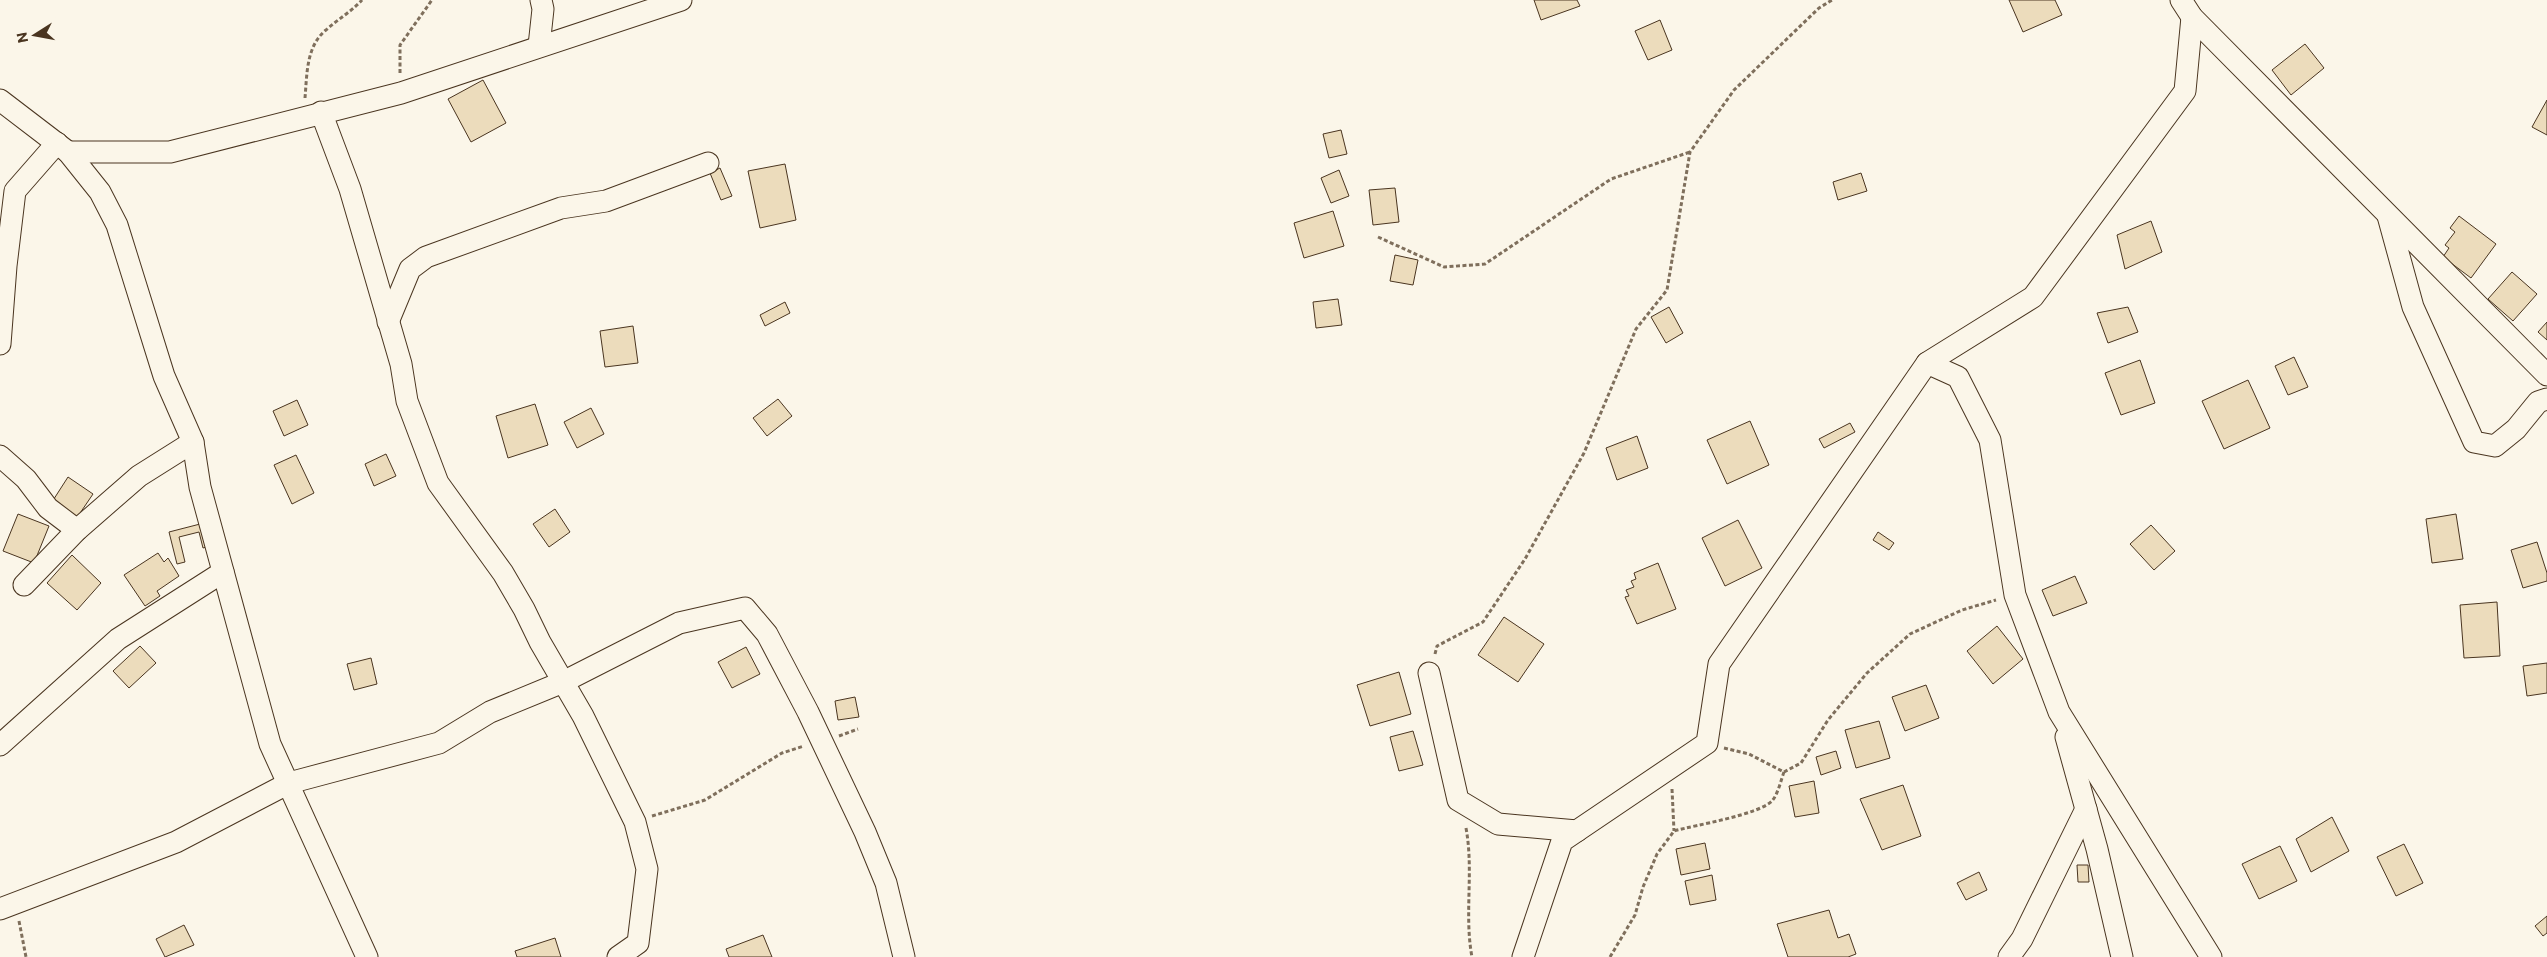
<svg xmlns="http://www.w3.org/2000/svg" width="2547" height="957" font-family="Commissioner,sans-serif">
<style>
.building{fill:#ecdcbc;stroke:#4a3520}
.lines{fill:none;stroke-linecap:round;stroke-linejoin:round}
.minor-casing{stroke:#4a3520;stroke-width:23}
.path{stroke:#7f6f5c;stroke-width:3;stroke-dasharray:4 2.5;stroke-linecap:butt}
.minor{stroke:#fbf6e9;stroke-width:21}
</style>
<rect width="100%" height="100%" fill="#fbf6e9"/>
<g class="building">
<polygon points="1534,0 1577,0 1580,6 1541,20"/>
<polygon points="2009,0 2055,0 2062,15 2023,32"/>
<polygon points="1660,20 1672,50 1648,60 1635,31"/>
<polygon points="2305,44 2324,68 2291,95 2272,70"/>
<polygon points="483,80 506,123 471,142 448,99"/>
<polygon points="2547,100 2547,135 2532,127"/>
<polygon points="1341,130 1347,154 1329,158 1323,134"/>
<polygon points="785,164 796,220 760,228 748,171"/>
<polygon points="720,168 732,196 721,200 710,173"/>
<polygon points="1339,170 1349,196 1331,203 1321,178"/>
<polygon points="1861,173 1867,191 1838,200 1833,182"/>
<polygon points="1395,188 1399,222 1373,225 1369,190"/>
<polygon points="1333,211 1344,246 1304,258 1294,223"/>
<polygon points="2459,216 2496,244 2471,278 2443,257 2449,248 2445,245 2455,232 2450,228"/>
<polygon points="2151,221 2162,252 2125,269 2117,235"/>
<polygon points="1395,255 1418,260 1413,285 1390,281"/>
<polygon points="2512,272 2537,294 2513,321 2488,299"/>
<polygon points="1338,299 1342,325 1316,328 1313,302"/>
<polygon points="785,302 790,313 765,326 760,315"/>
<polygon points="1669,307 1683,333 1666,343 1651,317"/>
<polygon points="2128,307 2138,332 2108,343 2097,313"/>
<polygon points="2547,322 2547,340 2538,332"/>
<polygon points="633,326 638,363 605,367 600,331"/>
<polygon points="2294,357 2308,387 2288,395 2275,366"/>
<polygon points="2140,360 2155,403 2121,415 2105,373"/>
<polygon points="2248,380 2270,428 2224,449 2202,401"/>
<polygon points="778,399 792,416 767,436 753,418"/>
<polygon points="297,400 308,425 284,436 273,411"/>
<polygon points="535,404 548,445 508,458 496,416"/>
<polygon points="591,408 604,434 577,448 564,422"/>
<polygon points="1750,421 1769,465 1727,484 1707,440"/>
<polygon points="1850,423 1855,432 1824,448 1819,439"/>
<polygon points="1637,436 1648,468 1617,480 1606,448"/>
<polygon points="386,454 396,476 374,486 365,464"/>
<polygon points="296,455 314,493 292,504 274,465"/>
<polygon points="68,477 93,494 74,522 50,505"/>
<polygon points="555,509 570,532 549,547 533,524"/>
<polygon points="18,514 49,526 34,563 3,551"/>
<polygon points="2456,514 2463,559 2432,563 2426,519"/>
<polygon points="1738,520 1762,568 1725,586 1702,538"/>
<polygon points="204,523 210,546 203,548 199,532 179,537 185,562 177,564 169,532"/>
<polygon points="2151,525 2175,551 2154,570 2130,544"/>
<polygon points="1878,532 1894,543 1889,550 1873,540"/>
<polygon points="2537,542 2547,573 2547,581 2523,588 2511,550"/>
<polygon points="158,553 164,562 168,558 179,576 157,591 160,596 145,606 124,575"/>
<polygon points="72,555 101,583 77,610 47,583"/>
<polygon points="1658,563 1676,609 1637,624 1625,597 1629,596 1626,590 1634,587 1631,581 1636,579 1634,573"/>
<polygon points="2075,576 2087,603 2053,616 2042,590"/>
<polygon points="2497,602 2500,656 2464,658 2460,605"/>
<polygon points="1504,617 1544,644 1518,682 1478,655"/>
<polygon points="1997,626 2023,659 1993,684 1967,651"/>
<polygon points="140,646 156,663 129,688 113,671"/>
<polygon points="746,647 760,674 732,688 718,662"/>
<polygon points="371,658 377,684 354,690 347,664"/>
<polygon points="2547,663 2547,693 2527,696 2523,666"/>
<polygon points="1399,672 1411,714 1370,726 1357,685"/>
<polygon points="1926,685 1939,718 1905,731 1892,697"/>
<polygon points="855,697 859,717 838,720 835,701"/>
<polygon points="1879,721 1890,758 1856,768 1845,730"/>
<polygon points="1413,731 1423,765 1399,771 1390,737"/>
<polygon points="1836,751 1841,768 1821,775 1816,757"/>
<polygon points="1814,781 1819,813 1795,817 1789,786"/>
<polygon points="1903,785 1921,836 1882,850 1860,799"/>
<polygon points="2332,817 2349,851 2311,872 2296,839"/>
<polygon points="1705,843 1710,869 1681,875 1676,849"/>
<polygon points="2404,844 2423,883 2396,896 2377,857"/>
<polygon points="2280,846 2297,881 2259,899 2242,864"/>
<polygon points="2077,865 2088,865 2089,882 2078,882"/>
<polygon points="1979,872 1987,890 1966,900 1957,883"/>
<polygon points="1712,875 1716,900 1690,905 1685,881"/>
<polygon points="1829,910 1838,938 1849,934 1856,954 1848,957 1788,957 1777,924"/>
<polygon points="2547,916 2547,933 2543,936 2535,926"/>
<polygon points="184,925 194,945 165,957 156,939"/>
<polygon points="763,935 772,957 729,957 726,949"/>
<polygon points="555,938 561,957 517,957 515,951"/>
</g>
<g class="lines">
<g class="minor-casing">
<g id="minor">
<polyline points="2181,0 2192,17 2547,375"/>
<polyline points="539,46 543,9 541,0"/>
<polyline points="0,100 68,152 100,192 117,225 164,376 193,442 200,487 270,744 367,957"/>
<polyline points="321,112 350,189 401,364 407,401 438,483 503,573 524,609 540,642 583,716 635,822 647,869 638,943 618,957"/>
<polyline points="68,152 170,152 401,93 681,0"/>
<polyline points="2388,216 2413,307 2474,442 2495,446 2516,429 2538,402 2547,399"/>
<polyline points="388,322 410,269 426,257 561,208 606,201 708,163"/>
<polyline points="0,344 6,266 15,191 57,143"/>
<polyline points="1927,363 1958,377 1990,440 2015,595 2059,712 2211,957"/>
<polyline points="0,456 26,479 48,508 77,530"/>
<polyline points="24,585 77,530 139,476 193,442"/>
<polyline points="1429,673 1458,800 1498,824 1577,831"/>
<polyline points="2066,737 2097,849 2122,957"/>
<polyline points="0,745 118,639 223,572"/>
<polyline points="0,909 176,842 289,783 439,743 490,712 563,682 679,623 745,608 767,634 808,712 865,832 886,883 904,957"/>
<polyline points="1523,957 1562,841 1707,743 1719,664 1927,363 2033,297 2185,91 2192,17"/>
<polyline points="2009,957 2022,939 2086,809"/>
</g>
</g>
<g class="path">
<polyline points="400,73 400,45 432,0"/>
<path d="M305,98c2,-23 1,-52 21,-68 12,-11 25,-18 36,-30"/>
<polyline points="1378,237 1444,267 1485,264 1611,179 1690,152"/>
<polyline points="1435,654 1437,646 1483,622 1525,559 1584,453 1636,329 1667,290 1690,152 1734,90 1819,8 1832,0"/>
<polyline points="839,736 858,729"/>
<polyline points="1724,748 1749,754 1784,772 1801,763 1828,720 1867,673 1910,634 1962,610 1996,600"/>
<polyline points="1672,789 1674,831"/>
<polyline points="652,816 705,800 782,753 804,746"/>
<path d="M1466,828c8,43 -2,87 6,129"/>
<polyline points="19,921 26,957"/>
<path d="M1610,957l25,-42 8,-28 14,-33 17,-23c21,-6 84,-16 98,-30 6,-7 9,-21 12,-29"/>
</g>
<use href="#minor" class="minor"/>
</g>
<g transform="translate(35 35) rotate(259)" stroke="#fbf6e9" stroke-width="4" paint-order="stroke">
<path d="M0-4L9 19L0 12L-9 19Z" fill="#4a3520"/>
<text y="-8" font-size="14" font-weight="bold" text-anchor="middle" fill="#4a3520">N</text>
</g>
</svg>
